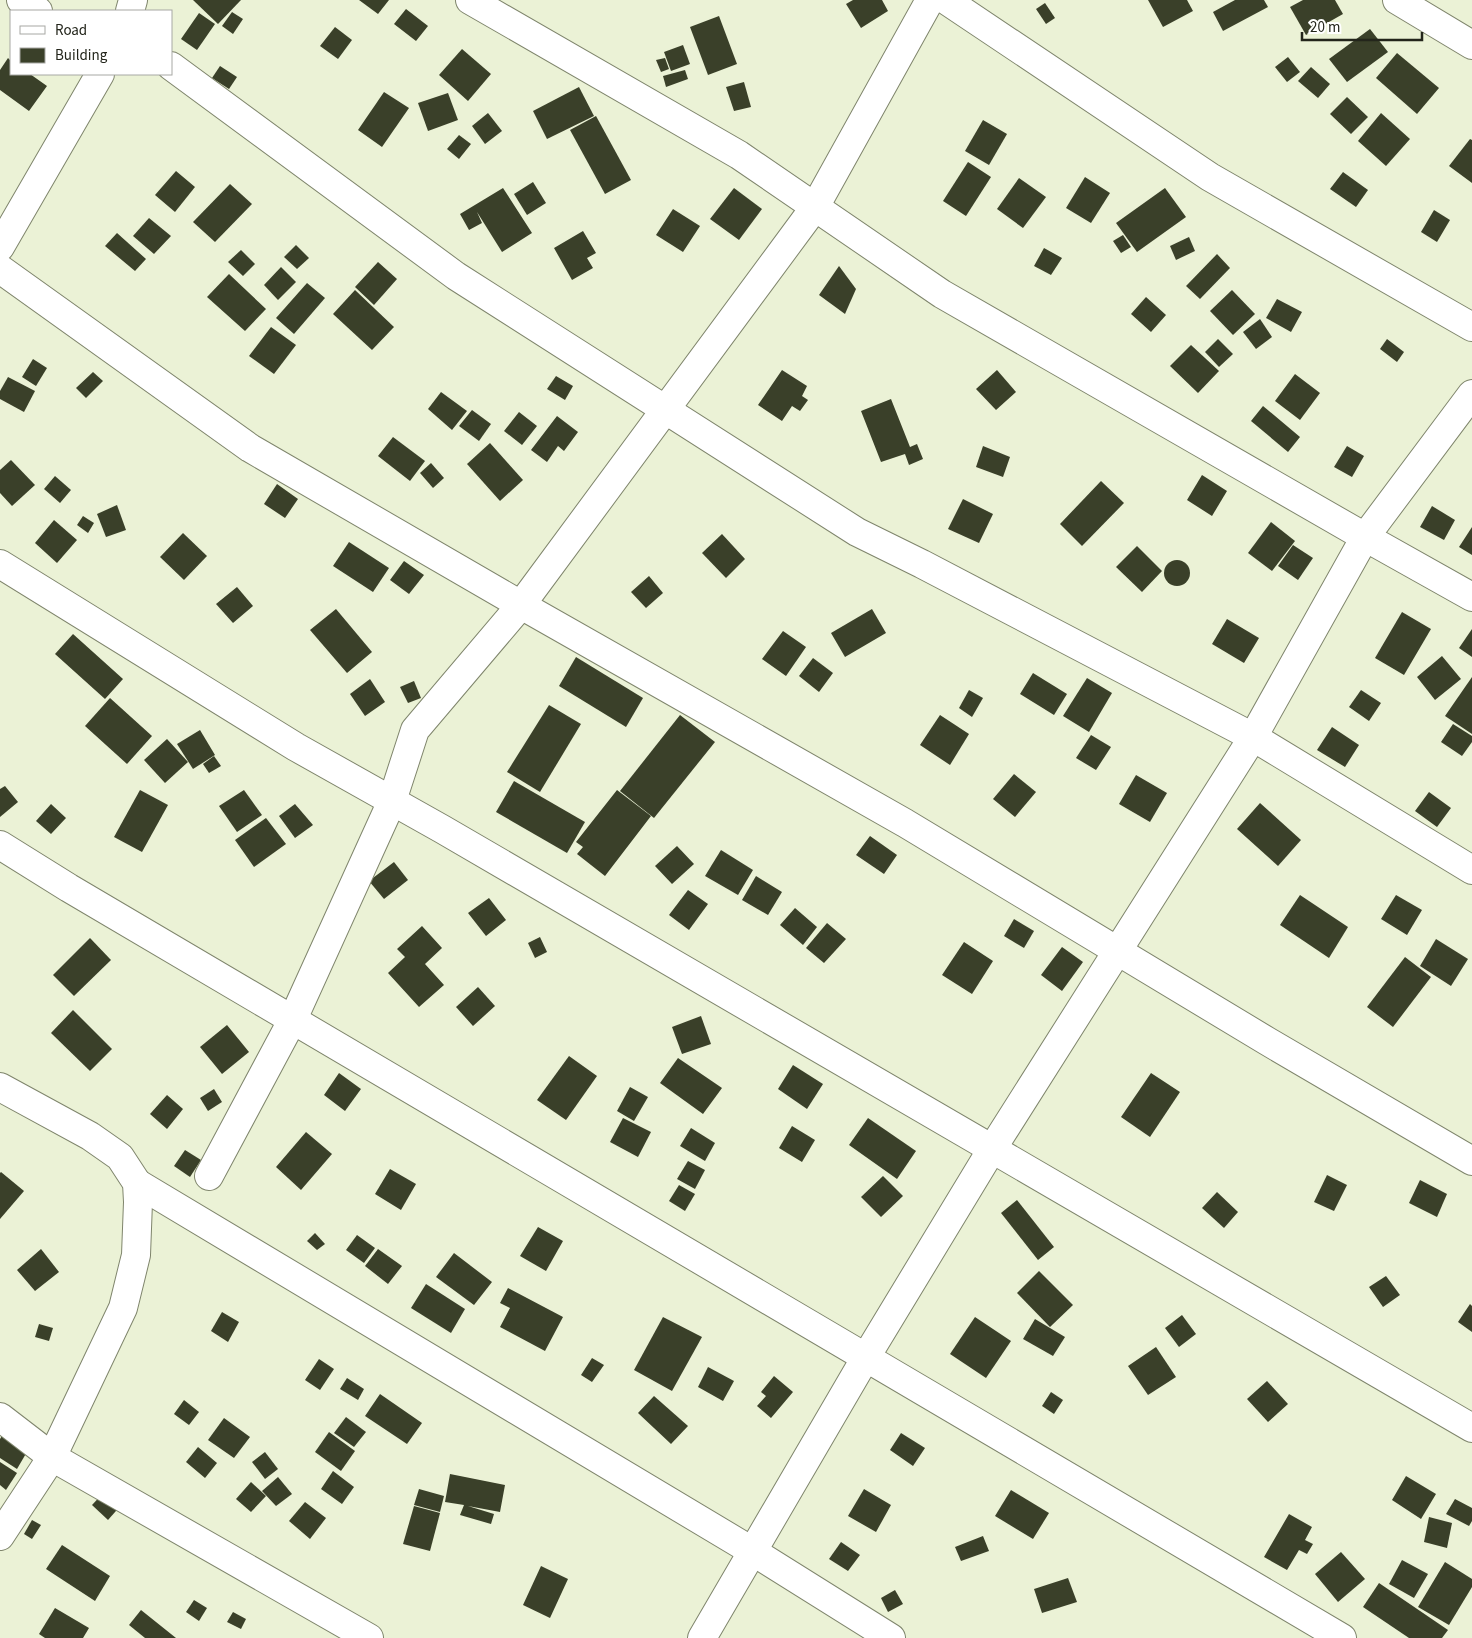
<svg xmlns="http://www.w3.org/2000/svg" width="1472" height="1638" font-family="'Source Sans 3',sans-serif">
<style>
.building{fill:#3a4029}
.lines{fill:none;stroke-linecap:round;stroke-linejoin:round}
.street-casing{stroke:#7f856c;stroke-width:30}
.street{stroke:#fff;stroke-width:28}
</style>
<rect width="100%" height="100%" fill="#ebf2d6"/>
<g class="building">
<polygon points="193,0 241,0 218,24"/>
<polygon points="359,0 389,0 378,14"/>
<polygon points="853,0 882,0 888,11 861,28 846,4"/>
<polygon points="1148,0 1187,0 1193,11 1163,27"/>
<polygon points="1235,0 1264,0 1268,7 1223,31 1213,12"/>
<polygon points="1303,0 1335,0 1343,14 1306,35 1290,7"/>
<polygon points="1045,3 1055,18 1046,24 1036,9"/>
<polygon points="406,9 428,26 416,41 394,24"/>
<polygon points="232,12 243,19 233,34 222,26"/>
<polygon points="199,13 215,24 197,50 181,39"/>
<polygon points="719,16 737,64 708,75 690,27"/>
<polygon points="335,27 352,40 338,59 320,46"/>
<polygon points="1370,29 1388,52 1347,82 1329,59"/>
<polygon points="683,45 690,64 671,71 664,52"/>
<polygon points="462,49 491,74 468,101 439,75"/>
<polygon points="1397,53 1439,88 1417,114 1376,78"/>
<polygon points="1288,57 1300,72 1287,82 1275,67"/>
<polygon points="8,58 11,61 11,74 30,74 47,86 29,111 0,90 0,70"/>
<polygon points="665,58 669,69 661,72 656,60"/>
<polygon points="220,66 237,77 229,89 212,78"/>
<polygon points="1311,67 1330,84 1318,98 1298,81"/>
<polygon points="685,70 688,79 666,87 663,76"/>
<polygon points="744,82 751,107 734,111 726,87"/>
<polygon points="579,87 594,116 547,139 533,111"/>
<polygon points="384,92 409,108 382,147 358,130"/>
<polygon points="448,93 458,120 428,131 418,103"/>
<polygon points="1347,97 1368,117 1351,134 1330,114"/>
<polygon points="488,113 502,131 485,144 472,126"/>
<polygon points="1381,113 1410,139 1386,166 1358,141"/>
<polygon points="596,116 631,180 605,194 570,130"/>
<polygon points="983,120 1007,134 989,165 965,151"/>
<polygon points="459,135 471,144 459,159 447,149"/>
<polygon points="1470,139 1472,140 1472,183 1449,166"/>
<polygon points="968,162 991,177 966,216 943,201"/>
<polygon points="176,171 195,187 175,212 155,195"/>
<polygon points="1343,172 1368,190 1356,207 1330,189"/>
<polygon points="1085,177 1110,193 1091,223 1066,208"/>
<polygon points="1019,178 1046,197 1023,228 997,209"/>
<polygon points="533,182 546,203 527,215 514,194"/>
<polygon points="230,184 252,204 215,242 193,222"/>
<polygon points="503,188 532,233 502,252 477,212 482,223 469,230 460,214"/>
<polygon points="734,188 762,209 739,240 710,219"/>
<polygon points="1165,188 1186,217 1137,252 1116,223"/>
<polygon points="673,209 700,226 683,252 656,235"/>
<polygon points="1434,210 1450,220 1437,242 1421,232"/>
<polygon points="149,218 171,236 154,254 133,236"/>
<polygon points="583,231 596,253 587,258 593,268 572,280 554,248"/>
<polygon points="117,233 146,259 135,271 105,246"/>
<polygon points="1123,235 1131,247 1121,253 1113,241"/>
<polygon points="1189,237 1195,251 1176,260 1170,246"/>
<polygon points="296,245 309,258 297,269 284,257"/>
<polygon points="1044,248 1062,258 1051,275 1034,266"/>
<polygon points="241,250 255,264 243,276 228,262"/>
<polygon points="1217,254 1230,268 1200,299 1186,286"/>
<polygon points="378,262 397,279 374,305 355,287"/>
<polygon points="839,266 856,289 845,314 819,295"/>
<polygon points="281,267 296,282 278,300 264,285"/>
<polygon points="229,274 266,309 245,331 207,297"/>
<polygon points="307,283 325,298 294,334 276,318"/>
<polygon points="355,290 394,327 372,350 333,314"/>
<polygon points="1232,290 1255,314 1233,335 1210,311"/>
<polygon points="1146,297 1166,315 1151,332 1131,314"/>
<polygon points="1277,299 1302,312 1291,332 1266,318"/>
<polygon points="1260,319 1272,337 1256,349 1243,332"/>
<polygon points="271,327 296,345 274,374 249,356"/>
<polygon points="1218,339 1233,354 1219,367 1205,352"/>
<polygon points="1387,339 1404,352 1397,362 1380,349"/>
<polygon points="1191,345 1219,371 1198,393 1170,366"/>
<polygon points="33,359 47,368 36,386 22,377"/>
<polygon points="782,370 807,386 802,396 808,400 800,411 792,406 782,421 758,405"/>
<polygon points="997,370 1016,392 996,410 976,389"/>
<polygon points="93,372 103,381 86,398 76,388"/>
<polygon points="1295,374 1320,393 1300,420 1275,401"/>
<polygon points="556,376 573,386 565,400 547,389"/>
<polygon points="8,377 35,391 24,412 0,399 0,391"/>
<polygon points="441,392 467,411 452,430 428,409"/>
<polygon points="891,399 910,447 917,444 923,459 909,465 905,454 881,462 861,411"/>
<polygon points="1263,406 1300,437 1288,452 1251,421"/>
<polygon points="472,410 491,424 479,441 459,426"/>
<polygon points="519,412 537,426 522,445 504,431"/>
<polygon points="557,416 578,432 564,451 558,446 547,462 531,450"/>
<polygon points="393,437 425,461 410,481 378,456"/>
<polygon points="490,443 523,480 500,501 467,464"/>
<polygon points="983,446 1010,457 1003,477 976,467"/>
<polygon points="1347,446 1364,456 1352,477 1334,467"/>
<polygon points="11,460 35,485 12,506 0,493 0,470"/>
<polygon points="431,463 444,478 433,488 420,473"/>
<polygon points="1202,475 1227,491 1212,516 1187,500"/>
<polygon points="55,476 71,490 60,503 44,489"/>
<polygon points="1101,481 1124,503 1082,546 1060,524"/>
<polygon points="277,484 298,499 285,518 264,504"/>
<polygon points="963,499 993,514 979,543 948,529"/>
<polygon points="117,505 126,530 106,537 97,514"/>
<polygon points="1432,506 1455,520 1444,540 1420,527"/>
<polygon points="83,516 94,523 88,533 77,525"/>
<polygon points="54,520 77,540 57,563 35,543"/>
<polygon points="1271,522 1295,541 1272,571 1248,553"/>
<polygon points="1472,527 1472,555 1459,547"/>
<polygon points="183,533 207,556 184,580 160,557"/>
<polygon points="722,534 745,559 726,578 702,553"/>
<polygon points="349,542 389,568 373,592 333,566"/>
<polygon points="1293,545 1313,558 1298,580 1278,566"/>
<polygon points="1137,546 1162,571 1142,592 1116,567"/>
<circle cx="1177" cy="573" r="13"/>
<polygon points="404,561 424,575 409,594 390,580"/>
<polygon points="649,576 663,593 646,608 631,592"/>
<polygon points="237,587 253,606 233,623 216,604"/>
<polygon points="336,609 372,652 347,673 310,630"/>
<polygon points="872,609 886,633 845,657 831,633"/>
<polygon points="1402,612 1431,629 1404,675 1375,658"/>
<polygon points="1227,619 1259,638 1244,663 1212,644"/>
<polygon points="1472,629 1472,657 1459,648"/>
<polygon points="783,631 806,647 786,676 762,659"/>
<polygon points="73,634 123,679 105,699 55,654"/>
<polygon points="1442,656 1461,679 1435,700 1417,677"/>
<polygon points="576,657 643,698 626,727 559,686"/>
<polygon points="813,658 833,673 819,692 799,676"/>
<polygon points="1033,673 1067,694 1054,715 1020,694"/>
<polygon points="1472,677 1472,734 1445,716"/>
<polygon points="1087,678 1112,693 1089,732 1063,716"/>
<polygon points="370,679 385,702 365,716 350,694"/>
<polygon points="414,681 421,698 408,703 400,687"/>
<polygon points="969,690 983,698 972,717 959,708"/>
<polygon points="1361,690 1381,703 1369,721 1349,707"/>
<polygon points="110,698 152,736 127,764 85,726"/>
<polygon points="549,705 581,724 540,792 507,772"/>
<polygon points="680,715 715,742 654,818 620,791"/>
<polygon points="940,715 969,734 950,765 920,745"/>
<polygon points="1453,724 1472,736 1472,742 1462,756 1441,742"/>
<polygon points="1332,727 1359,745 1345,767 1317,750"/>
<polygon points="200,730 215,755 193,769 177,744"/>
<polygon points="1091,735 1111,747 1096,770 1076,758"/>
<polygon points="167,739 188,762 165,783 144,760"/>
<polygon points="214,756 221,766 209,773 203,764"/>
<polygon points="1014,774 1036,792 1015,817 993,799"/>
<polygon points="1136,775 1167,793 1150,822 1119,804"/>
<polygon points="514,781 585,822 567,853 496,812"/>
<polygon points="5,786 18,802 0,817 0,789"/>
<polygon points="140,790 168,805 142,852 114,837"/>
<polygon points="244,790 262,815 237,832 219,806"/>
<polygon points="617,790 651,816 605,876 577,854 583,847 576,842"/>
<polygon points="1429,792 1451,808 1437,827 1415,811"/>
<polygon points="1260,803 1301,840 1278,866 1237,829"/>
<polygon points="51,804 66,818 51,834 36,821"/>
<polygon points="295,804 313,825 295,838 279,816"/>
<polygon points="266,818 286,844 254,867 235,840"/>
<polygon points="870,836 897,855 884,874 856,855"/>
<polygon points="677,846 694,864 672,884 655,866"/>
<polygon points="721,850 753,870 738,895 705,876"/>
<polygon points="394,862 408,880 384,899 369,881"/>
<polygon points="756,876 782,892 768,915 742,900"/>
<polygon points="688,890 708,904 689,930 669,915"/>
<polygon points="1300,895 1348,927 1329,958 1280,925"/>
<polygon points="1396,895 1422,910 1407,935 1381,919"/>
<polygon points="489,898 506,920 486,936 468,913"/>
<polygon points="795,908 817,927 803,945 780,925"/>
<polygon points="1014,919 1034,931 1024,948 1004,936"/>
<polygon points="827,923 846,939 824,963 806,948"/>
<polygon points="422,926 442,948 425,964 444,985 419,1007 388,973 405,957 397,949"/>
<polygon points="540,937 547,952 535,958 528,943"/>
<polygon points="90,938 111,960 74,996 53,975"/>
<polygon points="1436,939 1468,959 1451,986 1420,966"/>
<polygon points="964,942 993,961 972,994 942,975"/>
<polygon points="1062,947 1083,962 1062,991 1041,975"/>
<polygon points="1405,957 1431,977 1393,1027 1367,1007"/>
<polygon points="478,987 495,1006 473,1026 456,1007"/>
<polygon points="73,1010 112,1049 90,1071 51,1033"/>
<polygon points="701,1016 711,1044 682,1054 672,1027"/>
<polygon points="227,1025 249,1052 222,1074 200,1047"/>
<polygon points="569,1056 597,1076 566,1120 537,1100"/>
<polygon points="678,1058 722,1088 703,1114 660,1083"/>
<polygon points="793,1065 823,1084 807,1109 778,1089"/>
<polygon points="339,1073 361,1089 345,1111 324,1095"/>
<polygon points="1151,1073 1180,1092 1150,1137 1121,1117"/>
<polygon points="630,1087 648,1097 634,1121 617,1111"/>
<polygon points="214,1089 222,1102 208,1111 200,1098"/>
<polygon points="167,1095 183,1109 167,1129 150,1114"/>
<polygon points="623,1118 651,1132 638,1157 610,1142"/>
<polygon points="868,1118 916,1151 897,1179 849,1145"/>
<polygon points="792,1126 815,1140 802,1162 779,1148"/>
<polygon points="691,1128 715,1143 705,1161 680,1146"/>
<polygon points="306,1132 332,1154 301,1190 276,1167"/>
<polygon points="185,1150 201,1160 190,1177 174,1166"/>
<polygon points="688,1161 705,1170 695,1189 677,1179"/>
<polygon points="390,1169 416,1184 401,1210 375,1194"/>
<polygon points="1,1172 24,1191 0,1219 0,1173"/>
<polygon points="1327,1175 1347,1185 1334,1211 1314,1202"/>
<polygon points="883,1176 903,1196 881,1217 861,1197"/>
<polygon points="1420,1180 1447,1194 1437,1217 1409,1203"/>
<polygon points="679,1185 695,1194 685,1211 669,1201"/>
<polygon points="1217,1192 1238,1212 1224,1228 1202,1208"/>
<polygon points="1017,1200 1054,1247 1038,1260 1001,1213"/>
<polygon points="538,1227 563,1241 546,1271 520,1256"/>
<polygon points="315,1233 325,1244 317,1250 307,1241"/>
<polygon points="357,1235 375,1248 364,1263 346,1250"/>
<polygon points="41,1249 59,1272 35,1291 17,1270"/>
<polygon points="378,1249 402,1266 388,1284 365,1266"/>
<polygon points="454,1253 492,1282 474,1305 436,1277"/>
<polygon points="1039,1271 1073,1305 1050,1327 1017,1293"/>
<polygon points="1386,1276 1400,1295 1383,1307 1369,1287"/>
<polygon points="426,1284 465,1309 451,1333 411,1308"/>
<polygon points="508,1288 563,1317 545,1351 500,1327 510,1308 500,1303"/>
<polygon points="1470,1304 1472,1306 1472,1332 1458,1322"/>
<polygon points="222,1312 239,1322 228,1342 211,1331"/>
<polygon points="1182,1315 1196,1334 1179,1347 1165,1328"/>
<polygon points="663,1317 702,1337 672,1391 634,1370"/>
<polygon points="975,1317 1011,1341 986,1378 950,1354"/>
<polygon points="1035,1319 1065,1337 1053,1356 1023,1339"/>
<polygon points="39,1324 53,1328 49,1341 35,1337"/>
<polygon points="1156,1347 1176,1377 1148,1395 1128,1366"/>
<polygon points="592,1358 604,1365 592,1382 581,1375"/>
<polygon points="319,1359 334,1369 320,1390 305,1380"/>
<polygon points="708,1367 734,1381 723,1401 698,1387"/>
<polygon points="774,1376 793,1392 771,1418 757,1406 766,1396 761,1392"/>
<polygon points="347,1378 364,1389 358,1400 340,1389"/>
<polygon points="1267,1381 1288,1404 1268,1422 1247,1399"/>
<polygon points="1051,1392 1063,1400 1054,1414 1042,1406"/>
<polygon points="380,1394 422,1423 407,1444 365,1416"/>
<polygon points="654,1396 688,1426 671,1444 638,1413"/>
<polygon points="184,1400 199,1412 189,1425 174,1414"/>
<polygon points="346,1417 366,1432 354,1447 334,1433"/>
<polygon points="224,1418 250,1437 234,1458 208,1440"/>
<polygon points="6,1429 31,1445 17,1469 0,1458 0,1439"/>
<polygon points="329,1432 355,1451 341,1471 315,1452"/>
<polygon points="901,1433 925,1448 913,1466 890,1450"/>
<polygon points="198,1447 217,1463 205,1478 186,1462"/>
<polygon points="265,1452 278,1469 265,1479 252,1462"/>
<polygon points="0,1462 17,1473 6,1490 0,1485"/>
<polygon points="333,1471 354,1487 342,1504 321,1489"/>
<polygon points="450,1474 505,1485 500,1512 468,1506 494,1514 491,1524 460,1515 464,1505 445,1502"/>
<polygon points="1406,1476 1436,1494 1421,1519 1392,1500"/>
<polygon points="278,1477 292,1494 276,1506 262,1491"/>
<polygon points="251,1482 266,1496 251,1512 236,1499"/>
<polygon points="107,1489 123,1503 108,1520 92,1505"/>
<polygon points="419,1489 444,1496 440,1512 414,1505"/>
<polygon points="864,1489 891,1505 876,1532 848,1516"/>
<polygon points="1011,1490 1049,1513 1033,1539 995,1516"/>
<polygon points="1455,1499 1472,1508 1472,1521 1469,1526 1446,1514"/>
<polygon points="305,1502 326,1518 310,1539 289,1521"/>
<polygon points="414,1506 440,1513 430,1551 403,1544"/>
<polygon points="1289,1514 1312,1527 1305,1540 1313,1544 1307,1554 1299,1550 1287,1570 1264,1557"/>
<polygon points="1429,1517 1452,1523 1447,1548 1424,1542"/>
<polygon points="32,1520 41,1525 32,1539 24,1534"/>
<polygon points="983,1536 989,1551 961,1561 955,1547"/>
<polygon points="841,1542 860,1555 848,1571 829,1559"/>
<polygon points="62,1545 110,1576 95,1601 46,1569"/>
<polygon points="1341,1552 1365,1579 1338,1602 1315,1574"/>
<polygon points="1402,1560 1428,1574 1414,1598 1389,1584"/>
<polygon points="1445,1562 1472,1579 1472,1587 1449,1625 1418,1607"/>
<polygon points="541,1566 568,1579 550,1618 523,1605"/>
<polygon points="1068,1578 1077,1602 1042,1613 1034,1589"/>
<polygon points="1379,1583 1448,1630 1442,1638 1409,1638 1363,1607"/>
<polygon points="895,1590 903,1604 888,1612 881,1598"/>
<polygon points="194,1600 207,1608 199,1621 186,1612"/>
<polygon points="55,1608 89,1628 83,1638 45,1638 39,1634"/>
<polygon points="141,1610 176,1638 145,1638 129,1625"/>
<polygon points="233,1612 246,1619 241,1629 227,1622"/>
</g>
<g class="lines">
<g class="street-casing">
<g id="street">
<polyline points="21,0 38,11"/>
<polyline points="470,0 739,155 942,294 1365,537 1472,597"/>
<polyline points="946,0 1210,177 1472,327"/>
<polyline points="1397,0 1472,45"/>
<polyline points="130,11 133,0"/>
<polyline points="171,66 456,276 857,532 922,564 1253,737 1472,870"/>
<polyline points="0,247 100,74"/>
<polyline points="0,269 250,448 521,605 905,823 1267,1041 1472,1161"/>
<polyline points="0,564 296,747 442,829 1472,1428"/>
<polyline points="0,845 69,888 1342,1638"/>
<polyline points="0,1087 90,1136 120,1157 137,1183 138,1202 136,1255 123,1308 52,1457 0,1536"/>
<polyline points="209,1176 293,1019 392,801 415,730 521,605 815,207 930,0"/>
<polyline points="137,1183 752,1551 891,1638"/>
<polyline points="0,1417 52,1457 369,1638"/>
<polyline points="702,1638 866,1357 992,1149 1253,737 1365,537 1472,394"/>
</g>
</g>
<use href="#street" class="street"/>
</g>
<rect x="10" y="10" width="162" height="65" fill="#ffffff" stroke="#a7a8a4"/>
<rect x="20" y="26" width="25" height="8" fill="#ffffff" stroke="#a7a8a4"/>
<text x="55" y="35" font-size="15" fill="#23251b">Road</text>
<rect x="20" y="48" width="25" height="15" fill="#3a4029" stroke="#a7a8a4"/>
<text x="55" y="60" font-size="15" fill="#23251b">Building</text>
<path d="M1302 32v8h120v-8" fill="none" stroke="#23251b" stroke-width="2.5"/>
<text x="1310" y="32" font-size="15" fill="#23251b" stroke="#ffffff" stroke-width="4" paint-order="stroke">20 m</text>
</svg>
